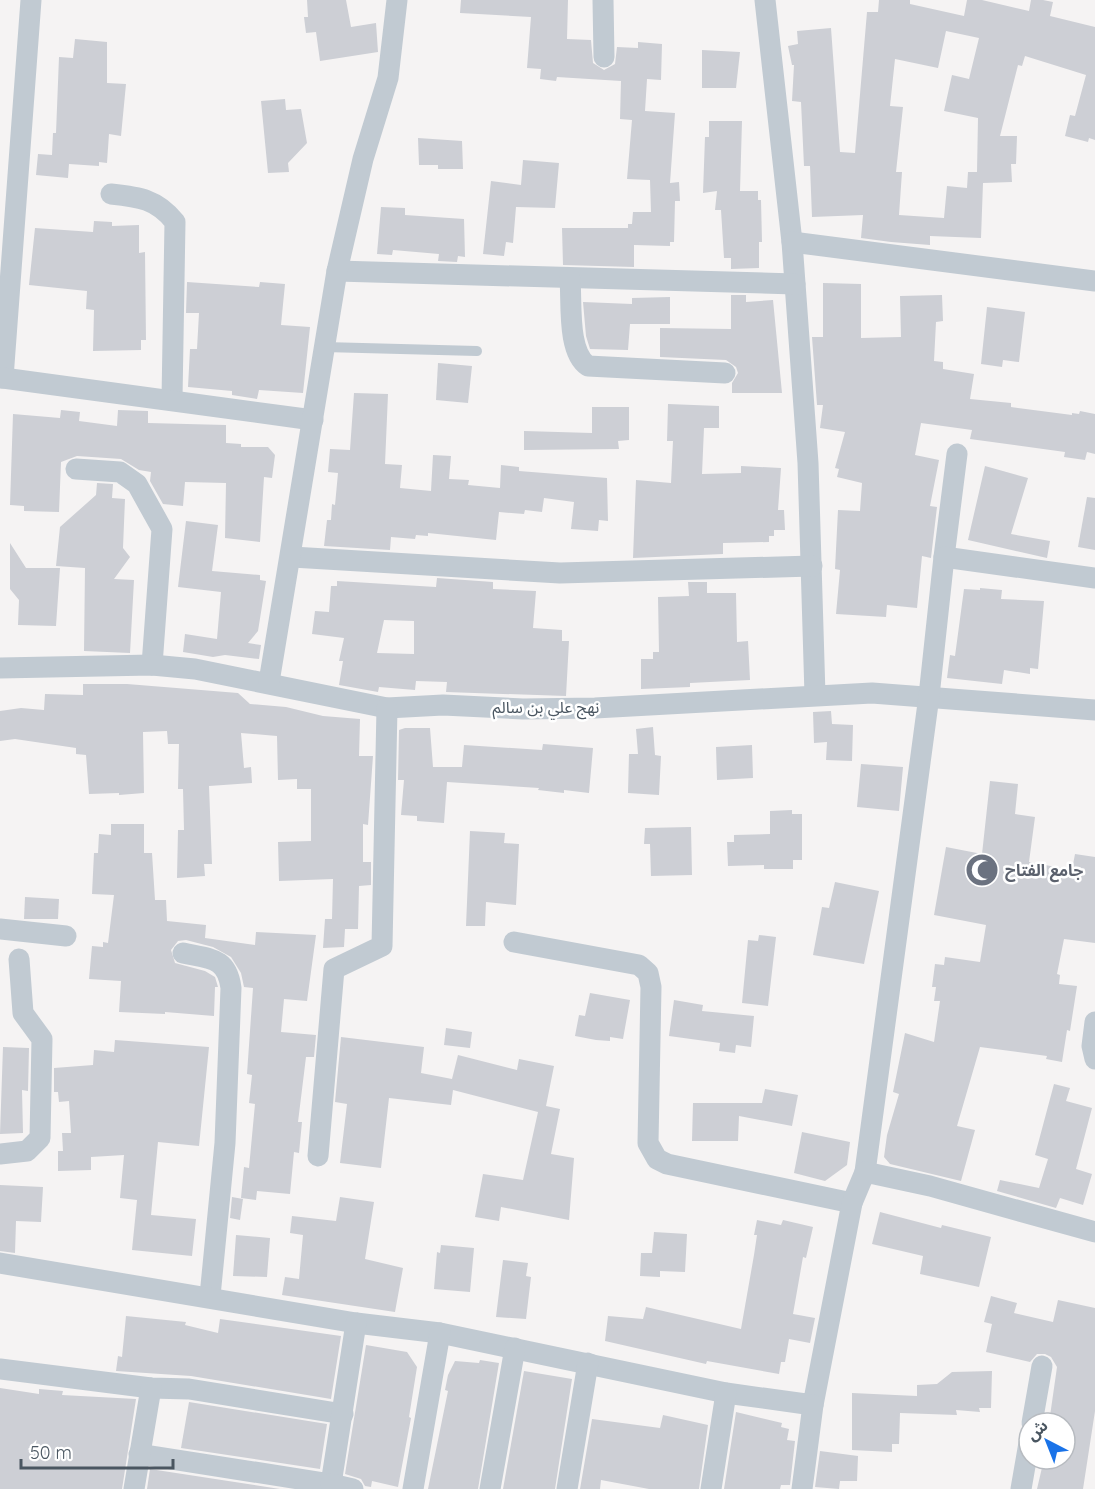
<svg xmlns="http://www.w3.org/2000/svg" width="1095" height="1489" font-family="Quicksand,'Noto Sans Arabic',sans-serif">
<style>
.building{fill:#cdcfd5;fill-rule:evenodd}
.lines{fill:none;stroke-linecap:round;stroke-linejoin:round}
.lane{stroke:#c1cad2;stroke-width:10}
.street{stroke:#c1cad2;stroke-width:21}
.labels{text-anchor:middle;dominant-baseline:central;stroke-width:5;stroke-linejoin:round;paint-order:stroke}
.street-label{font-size:16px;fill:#4a5661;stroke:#fff}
.worship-label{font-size:16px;font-weight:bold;fill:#5b616d;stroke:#fff;text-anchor:start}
</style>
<rect width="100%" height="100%" fill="#f5f3f3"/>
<g class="building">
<polygon points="307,0 346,0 351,27 376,23 378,52 320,61 316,32 306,33 304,17 308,17"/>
<polygon points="461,0 568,0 567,39 591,40 593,63 604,70 615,64 617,47 638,48 638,42 662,44 661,80 647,79 645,111 675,113 670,183 679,182 680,201 675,201 674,242 670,242 670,246 634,245 634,267 563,265 562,228 628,228 628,224 632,224 633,212 651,212 650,180 627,179 632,120 620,119 621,81 557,77 556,81 540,79 541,69 527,68 531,17 460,13"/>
<path d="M879,0h31v4l54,12 3,-16h15l47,11 2,-11h12l10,2 -3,14 45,11v113l-6,-2 -1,4 -23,-6 5,-21 5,1 11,-41 -61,-19 -3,10 -4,-1 -18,71h17l-1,28h-5l1,18 -29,1 -2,55 -51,-2v9l-39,-3 -30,-4 2,-23 -51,2 -2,-51h-6l-3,-64 -9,-1 2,-36h-2l-4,-19 10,-2 -1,-13 34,-3 9,124 15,1 12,-141h11zM946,31l33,7 -10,41 -17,-4 -8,36 34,7 -1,54h-9l-1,16 -20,-2 -3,32 -45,-3 3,-43h-6l7,-65 -13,-1 5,-47 43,9z"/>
<polygon points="75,39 107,42 107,83 126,84 121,136 109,134 107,163 99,162 99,166 69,164 68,178 36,175 38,154 52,155 53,133 56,133 59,57 73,58"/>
<polygon points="702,50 740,52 736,88 702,88"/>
<polygon points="285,99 286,110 301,109 307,143 288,163 289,172 268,173 261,101"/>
<polygon points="709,121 742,121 740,191 758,191 758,200 761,200 762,242 759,242 759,268 731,269 731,258 724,258 721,210 715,210 717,191 703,193 705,137 709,137"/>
<polygon points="418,138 462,141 463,169 438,169 438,165 419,165"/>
<polygon points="523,160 559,163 555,208 516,207 513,243 506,242 504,256 483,254 491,181 521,185"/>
<polygon points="381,207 405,208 405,215 464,219 465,257 458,256 457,262 438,261 439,254 393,250 392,255 377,254"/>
<polygon points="94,221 112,222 112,226 139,225 139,253 145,252 146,340 141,340 141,350 93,351 94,310 86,309 87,291 29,285 35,228 93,232"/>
<polygon points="187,282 259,287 260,282 285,284 281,325 310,327 303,393 259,390 257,399 232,395 232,391 188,387 190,349 197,349 199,313 186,313"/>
<polygon points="823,283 861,284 861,338 901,337 900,296 942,295 943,321 936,322 934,361 943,362 943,369 974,374 970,399 1011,403 1011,407 1072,415 1072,413 1079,414 1080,411 1095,414 1095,454 1087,452 1085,460 1064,457 1065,452 970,439 972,430 921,423 915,455 939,460 930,506 937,507 931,558 922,556 917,608 887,605 886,617 836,614 840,570 835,569 838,510 860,511 862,483 837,477 839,469 835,468 845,432 820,428 823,405 817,405 812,337 823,337"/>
<polygon points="731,295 746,295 746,302 773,300 782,393 732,393 732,383 738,373 736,367 726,360 660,357 660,328 731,329"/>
<polygon points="670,297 670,324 630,324 628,350 590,349 586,336 583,302 632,304 632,298"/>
<polygon points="987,307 1025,312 1019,362 1003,360 1002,367 981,364"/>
<polygon points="438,363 472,366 468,403 436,400"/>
<polygon points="354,393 388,394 385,464 402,465 400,488 431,491 433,455 451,456 449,479 469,480 468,485 500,488 501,465 519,467 519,471 607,478 608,521 599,520 598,531 571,529 574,502 544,498 542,512 525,510 524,514 499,512 496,540 428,533 428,536 416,535 415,539 391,537 390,550 324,546 327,520 331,520 332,504 335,505 338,473 328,472 330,449 350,450"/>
<polygon points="668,404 719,406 719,428 704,428 702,474 741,473 741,466 781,468 778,510 784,510 785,530 774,530 774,536 769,536 769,542 723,543 723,554 633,558 636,480 671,483 673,441 667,441"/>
<polygon points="592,407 629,407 629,440 618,441 619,449 524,450 524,431 592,433"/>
<polygon points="61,410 80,412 79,421 117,426 118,410 148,411 148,423 226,425 226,443 241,444 241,447 268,447 275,455 272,478 264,477 260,542 225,538 226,483 185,482 183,506 163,504 150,481 151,472 139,470 121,459 77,456 61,462 59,512 24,511 24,506 10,505 13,414 60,418"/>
<polygon points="985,466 1028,478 1011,534 1050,541 1047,558 968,540"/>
<polygon points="97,483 113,484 112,498 125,499 123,548 130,557 114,579 134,580 130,653 84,651 85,568 56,566 60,527 96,495"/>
<polygon points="1087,497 1095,498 1095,550 1078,547"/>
<polygon points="186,521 218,525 212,571 260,575 260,580 266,581 258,631 248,643 261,645 259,659 225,655 213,657 183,652 185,634 217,639 221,592 178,587"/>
<polygon points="10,543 26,568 60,568 56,626 18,625 19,600 10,589"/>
<path d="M437,578l56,4v7l43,2 -3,37 29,2v11h7l-3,55 -120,-4 1,-10 -31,-1 -1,9 -36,-3 -1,5 -39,-7 4,-24h-4l5,-23 -32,-4 3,-23 14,1 2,-26h6v-5l99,6zM384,620l30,1v33l-37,-1z"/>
<polygon points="688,582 707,582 707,593 736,593 737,642 748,641 750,680 690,683 690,687 641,689 641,659 653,659 653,652 659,652 658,597 689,596"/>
<polygon points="980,588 1002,590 1001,599 1044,601 1038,669 1030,668 1030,674 1004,670 1002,684 947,678 950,655 955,656 964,589 980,590"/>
<polygon points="83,684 127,684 238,693 250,704 286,707 323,716 360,719 359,756 373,756 368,825 363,824 363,862 371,862 371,885 359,886 358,929 345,929 344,947 323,948 325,919 332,919 333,879 279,881 278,842 311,841 311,789 297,789 297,779 278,780 277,736 241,733 244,768 251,767 252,783 209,786 212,864 204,864 205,876 177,878 178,830 184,830 183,789 178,789 179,744 168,744 167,731 143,732 144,793 119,795 119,793 89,794 86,755 76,754 76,748 15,739 0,741 0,711 21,708 44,710 45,694 83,695"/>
<polygon points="831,711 832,724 853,725 852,761 826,760 827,742 814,743 813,712"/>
<polygon points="653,727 655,755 661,756 659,795 628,793 629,754 638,754 636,729"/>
<polygon points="405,728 430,728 433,767 462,767 464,745 542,750 543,744 593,748 589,793 564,790 564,793 538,790 539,788 447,782 444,823 417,821 417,816 401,815 404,780 398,780 399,730"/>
<polygon points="752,745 753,778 717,780 716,747"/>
<polygon points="861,764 903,767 899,811 857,807"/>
<polygon points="990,781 1018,784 1015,814 1035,817 1029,862 1072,870 1075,854 1095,857 1095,943 1064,939 1057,974 1060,975 1059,984 1077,986 1070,1031 1067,1030 1062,1062 1046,1059 1047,1056 980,1047 957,1126 975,1130 961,1181 890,1164 884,1157 887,1135 899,1094 893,1092 905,1033 934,1042 940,1001 934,1001 936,987 932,987 935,964 944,965 945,957 980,962 986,925 934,915 946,847 982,854"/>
<polygon points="792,810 792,814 802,814 802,860 793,860 793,869 764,869 764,865 728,866 727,842 734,842 734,835 770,834 770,811"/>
<polygon points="111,824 144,824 144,853 152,853 155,900 166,900 167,921 206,925 205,938 255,945 256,932 316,935 307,1001 284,999 281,1032 316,1035 314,1057 306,1057 298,1122 302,1122 299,1153 294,1152 290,1194 257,1191 256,1200 241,1198 244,1167 249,1168 255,1104 249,1103 252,1075 247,1074 253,988 244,987 241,973 231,957 213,947 186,940 178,941 171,950 175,963 205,971 215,977 218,987 215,987 214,1016 165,1012 165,1014 119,1012 121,981 89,979 92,946 103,947 103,942 108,943 114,895 92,894 94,853 98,853 99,834 111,835"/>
<polygon points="691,827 692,875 651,876 650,844 644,844 645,828"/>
<polygon points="470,831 505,833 504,843 519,844 516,905 486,902 485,926 466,926"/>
<polygon points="835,882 879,891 864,964 813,955 822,907 829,908"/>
<polygon points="25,897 59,899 58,919 24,919"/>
<polygon points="759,935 776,937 768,1006 742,1003 748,940 758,941"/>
<polygon points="590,993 630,1000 623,1039 610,1037 610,1041 596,1040 575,1036 579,1015 585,1016"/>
<polygon points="674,1000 703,1005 702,1011 754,1016 751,1047 736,1045 735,1053 719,1051 720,1043 669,1036"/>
<polygon points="446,1028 472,1032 470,1048 444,1045"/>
<polygon points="341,1037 424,1047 421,1073 452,1079 458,1055 517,1070 519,1059 554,1066 546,1106 560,1109 551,1154 574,1158 569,1220 501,1207 499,1221 475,1217 483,1174 523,1180 538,1112 453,1090 451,1105 389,1098 381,1168 340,1163 347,1104 335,1102"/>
<polygon points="115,1040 209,1047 199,1146 158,1142 151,1215 196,1219 192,1256 132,1250 137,1200 120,1198 124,1155 91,1157 91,1170 58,1171 58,1151 63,1151 62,1133 71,1133 69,1101 59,1102 58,1092 54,1092 54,1068 93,1065 94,1050 114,1052"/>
<polygon points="3,1047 29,1048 28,1091 22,1090 23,1133 0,1134"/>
<polygon points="1054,1084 1070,1088 1066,1101 1092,1108 1076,1169 1092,1174 1083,1205 1060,1198 1056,1208 997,1191 1000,1180 1039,1188 1048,1159 1035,1155"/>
<polygon points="765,1089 798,1095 792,1126 739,1116 738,1141 692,1141 693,1103 762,1103"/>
<polygon points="802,1132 850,1142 847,1165 825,1181 794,1173"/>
<polygon points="0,1185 43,1187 41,1222 16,1221 15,1253 0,1251"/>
<polygon points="232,1197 243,1199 240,1220 230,1218"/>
<polygon points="340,1197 374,1202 365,1259 403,1268 395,1312 282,1295 285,1277 299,1279 303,1235 290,1233 292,1216 336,1221"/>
<polygon points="880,1212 941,1228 942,1225 991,1237 979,1287 920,1274 923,1256 872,1244"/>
<polygon points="757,1220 781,1225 783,1220 813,1227 806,1258 803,1257 793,1314 815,1318 810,1343 789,1339 785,1362 781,1362 779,1374 707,1361 706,1364 605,1341 608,1316 643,1319 646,1307 741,1329 754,1255 757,1235 754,1235"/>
<polygon points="654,1232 687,1234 685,1272 660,1271 660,1277 640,1276 641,1253 652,1253"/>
<polygon points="236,1235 270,1238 267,1277 233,1276"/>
<polygon points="441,1245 474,1248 470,1292 434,1289 437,1252 440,1253"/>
<polygon points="503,1260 528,1263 526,1276 531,1277 526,1319 496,1317"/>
<polygon points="991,1296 1017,1303 1014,1313 1053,1322 1058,1300 1095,1308 1095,1411 1083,1489 1037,1489 1044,1459 1065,1459 1065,1423 1049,1423 1057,1367 1051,1357 1045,1354 1037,1354 1030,1362 986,1352 992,1324 984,1322"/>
<polygon points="126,1316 186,1322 185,1325 218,1333 220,1319 341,1336 331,1399 191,1376 116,1371 118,1356 122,1357"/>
<polygon points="366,1345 407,1352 417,1367 409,1417 411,1418 398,1487 372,1481 371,1487 365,1486 361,1479 345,1474"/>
<polygon points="480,1360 499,1363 478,1489 428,1489 448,1391 445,1390 448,1375 455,1361 479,1363"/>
<polygon points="524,1371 572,1379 555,1489 503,1489"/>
<polygon points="992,1371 991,1408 979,1408 980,1412 956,1410 957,1415 900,1413 899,1444 892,1444 892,1452 852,1450 852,1393 917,1396 917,1385 937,1384 952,1372"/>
<polygon points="0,1388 39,1394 39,1389 63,1391 62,1395 136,1399 122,1489 0,1489"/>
<polygon points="189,1402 327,1424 320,1469 181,1448"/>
<polygon points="736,1412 782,1423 781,1427 789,1429 787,1440 795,1441 790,1485 781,1485 780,1489 724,1489"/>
<polygon points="663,1415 708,1425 699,1489 649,1489 601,1480 600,1489 580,1489 592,1419 660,1428"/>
<polygon points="820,1451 858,1456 857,1481 840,1481 839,1489 815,1487"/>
<polygon points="150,1469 280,1489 147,1489"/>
</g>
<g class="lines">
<polyline class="lane" points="324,347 477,351"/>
<g class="street">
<polyline points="603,0 604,57"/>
<polyline points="765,0 792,242 808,463 815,695"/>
<path d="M111,194c28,3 46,5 64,28l-3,177"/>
<polyline points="792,242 1095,281"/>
<polyline points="337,271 795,284"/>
<path d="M570,279c2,24 -3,73 18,87l137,7"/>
<polyline points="0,378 3,378 31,0"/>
<polyline points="3,378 313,420"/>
<polyline points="76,469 120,472 137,484 162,529 152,665"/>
<polyline points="292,557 560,573 812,566"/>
<polyline points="944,557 957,454"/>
<polyline points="0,668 152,665 195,669 387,708 443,705 523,709 595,708 872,693 1095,710"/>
<polyline points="269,682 337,271 363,159 388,78 397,0"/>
<polyline points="0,929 66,936"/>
<polyline points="514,942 639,965 648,973 651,987 648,1143 657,1159 667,1164 852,1203"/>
<path d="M183,953c27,6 44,4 48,35l-6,155 -15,153"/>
<polyline points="1095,1022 1092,1046 1095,1059"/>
<polyline points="0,1154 27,1151 40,1138 42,1039 23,1013 19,959"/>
<polyline points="318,1156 334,969 382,946 387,708"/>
<polyline points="865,1172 929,696 944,557 1095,578"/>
<polyline points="0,1263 356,1323 440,1333 726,1393 813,1405 852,1203 865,1172 930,1186 1095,1232"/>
<polyline points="0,1369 151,1388 189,1389 343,1414"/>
<polyline points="1032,1423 1042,1366"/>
<polyline points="139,1454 331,1484 356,1323"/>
<polyline points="331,1484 353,1489"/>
<polyline points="134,1489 151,1388"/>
<polyline points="413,1489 440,1333"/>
<polyline points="490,1489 515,1348"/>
<polyline points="567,1489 588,1363"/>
<polyline points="711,1489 726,1393"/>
<polyline points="802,1489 813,1405"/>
<polyline points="1021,1489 1029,1443"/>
</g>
</g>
<defs>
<g id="mosque-disc" transform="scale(1.725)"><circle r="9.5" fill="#6b7280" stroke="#fff"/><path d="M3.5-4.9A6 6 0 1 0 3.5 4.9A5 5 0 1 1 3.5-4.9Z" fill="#fff"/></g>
</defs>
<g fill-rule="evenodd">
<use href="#mosque-disc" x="982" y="870"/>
</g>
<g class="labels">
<g class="street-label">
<text x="546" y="707">نهج علي بن سالم</text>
</g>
<g class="worship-label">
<text x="1005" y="870">جامع الفتاح</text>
</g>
</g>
<g transform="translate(1047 1441) rotate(318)"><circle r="28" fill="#ffffff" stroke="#b7bbc0" stroke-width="1.5"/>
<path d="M0-4.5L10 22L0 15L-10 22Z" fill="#1a73e8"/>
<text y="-9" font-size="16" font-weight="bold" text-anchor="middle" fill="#4a5661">ش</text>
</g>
<path d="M21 1459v9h152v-9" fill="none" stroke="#4a5661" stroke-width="3"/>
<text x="30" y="1459" font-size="18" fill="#4a5661" stroke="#ffffff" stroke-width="4.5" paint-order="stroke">50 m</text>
</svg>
